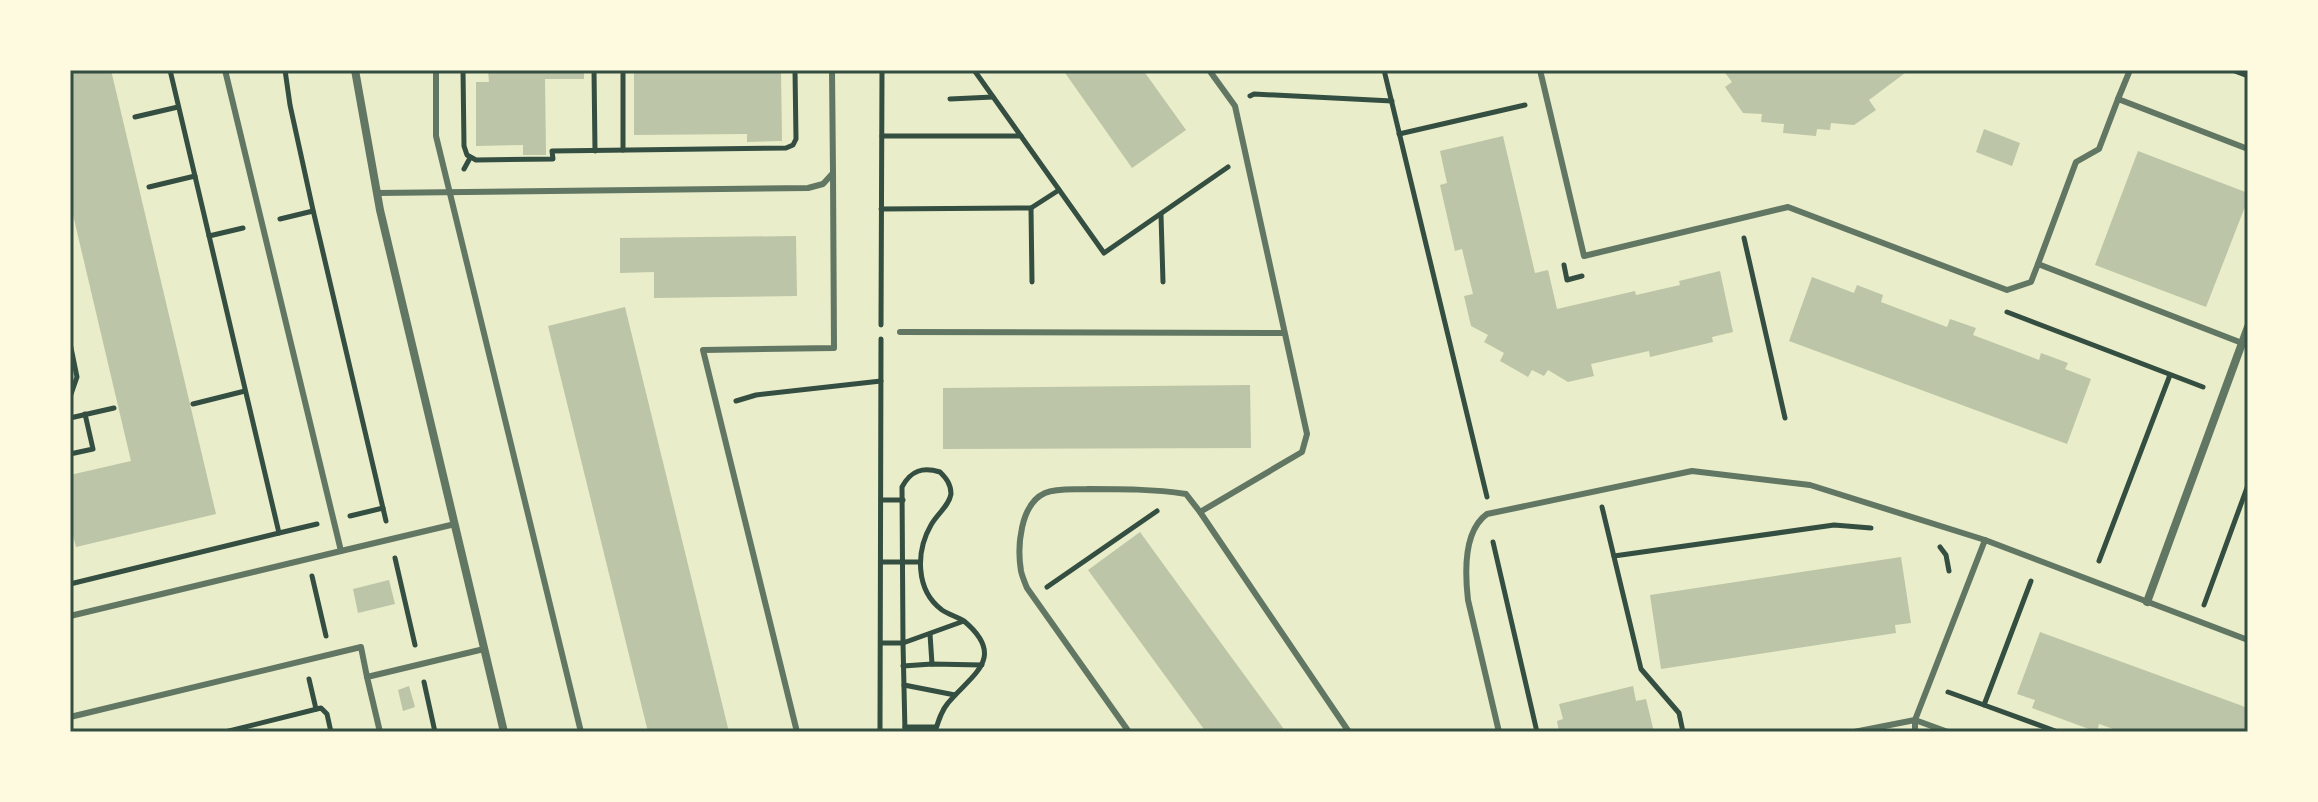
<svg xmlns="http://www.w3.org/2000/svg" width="2318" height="802" font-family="'Roboto Condensed',sans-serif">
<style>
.building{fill:#bcc5a7}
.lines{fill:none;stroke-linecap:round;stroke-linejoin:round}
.path{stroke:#344e41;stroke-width:5}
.service{stroke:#617663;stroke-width:6}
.minor{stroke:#617663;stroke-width:8}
.neatline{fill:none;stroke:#344e41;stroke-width:3}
</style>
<rect width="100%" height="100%" fill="#e9edc9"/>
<g class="building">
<polygon points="70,70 111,70 216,514 76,547 70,524 70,475 131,461 70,202"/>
<polygon points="488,70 584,70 584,79 545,79 546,155 523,155 523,145 476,146 476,82 489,82"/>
<polygon points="634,70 781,70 782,141 747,142 747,134 634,135"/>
<polygon points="1063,70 1143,70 1186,130 1132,168"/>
<polygon points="1723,70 1909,70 1869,100 1876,110 1854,125 1831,123 1830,130 1817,129 1816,136 1783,133 1784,124 1761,122 1762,114 1743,113 1725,87 1732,82"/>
<polygon points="1984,129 2020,143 2012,166 1976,152"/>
<polygon points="1503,136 1535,273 1548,270 1557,309 1635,291 1636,295 1680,285 1679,281 1720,271 1733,332 1712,337 1713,342 1650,357 1649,351 1591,364 1594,376 1568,382 1548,370 1544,376 1532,370 1528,377 1500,361 1504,353 1484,342 1488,335 1471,326 1464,296 1473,294 1462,249 1455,251 1440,185 1447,183 1440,151"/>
<polygon points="2138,151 2248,193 2248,199 2206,307 2095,265"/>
<polygon points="796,236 797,296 654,298 654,272 620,273 620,238"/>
<polygon points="1812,277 1854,293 1857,285 1883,295 1881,302 1947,327 1950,319 1976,328 1973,335 2039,360 2041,353 2068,363 2065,369 2091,379 2067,444 1789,341"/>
<polygon points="625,307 729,732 648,732 548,326"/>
<polygon points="1250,385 1251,448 943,449 943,388"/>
<polygon points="1140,532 1169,572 1286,732 1206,732 1088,570"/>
<polygon points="1901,557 1911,623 1895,625 1896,633 1661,669 1650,595"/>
<polygon points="389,580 395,604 358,613 353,589"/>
<polygon points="2040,632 2248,708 2248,732 2122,732 2099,724 2097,732 2032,708 2035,700 2017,694"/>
<polygon points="409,686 415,707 403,711 398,690"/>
<polygon points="1633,686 1636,701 1646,699 1654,732 1559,732 1557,721 1563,719 1559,704"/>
</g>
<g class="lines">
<g class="path">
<polyline points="285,70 290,105 313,210 386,521"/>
<polyline points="483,70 463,70 464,146 467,155 476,160 553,159 552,151 786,148 793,145 796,139 795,70"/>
<polyline points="594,70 595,151"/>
<polyline points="623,70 623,150"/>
<polyline points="974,70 1104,253 1228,167"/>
<polyline points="1384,70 1487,497"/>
<polyline points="2232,70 2248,76"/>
<polyline points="1250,96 1254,94 1392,101"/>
<polyline points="950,99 993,97"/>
<polyline points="135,117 178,107"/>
<polyline points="1399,134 1525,105"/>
<polyline points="882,136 1021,136"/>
<polyline points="464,169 470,158"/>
<polyline points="149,187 195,176"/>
<polyline points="1031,208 1059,190"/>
<polyline points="881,209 1031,208 1032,282"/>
<polyline points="1161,215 1163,282"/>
<polyline points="280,219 313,211"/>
<polyline points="209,236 243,228"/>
<polyline points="1744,238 1785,418"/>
<polyline points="1564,265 1567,280 1582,276"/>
<polyline points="2007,312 2203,387"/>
<polyline points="881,325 882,70"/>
<polyline points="70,343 77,377 70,397"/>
<polyline points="736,401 756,395 881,381"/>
<polyline points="193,404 245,391"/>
<polyline points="70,418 114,408"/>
<polyline points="70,454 93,449 85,414"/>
<polyline points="881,500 903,500"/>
<polyline points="1602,507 1641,669 1679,713 1683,732"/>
<polyline points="350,516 383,508"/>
<polyline points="279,533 317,524"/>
<polyline points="1493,542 1537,732"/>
<polyline points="1940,547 1946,555 1949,571"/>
<polyline points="1614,556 1834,525 1871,528"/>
<polyline points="395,558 415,645"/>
<polyline points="2099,561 2170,375"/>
<polyline points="881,562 920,562"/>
<polyline points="312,576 326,636"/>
<polyline points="2031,581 1984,705 2058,732"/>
<polyline points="70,584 279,533 170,70"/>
<polyline points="1047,587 1157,511"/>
<polyline points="2204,605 2248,485"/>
<polyline points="930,634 932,664"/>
<polyline points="881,643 903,643 905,732"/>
<polyline points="903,666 932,664 982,665"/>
<polyline points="309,679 316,709"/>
<polyline points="424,682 435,732"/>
<polyline points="904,685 955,695"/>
<polyline points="1948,692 1984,705"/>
<polyline points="905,727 936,727"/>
<polyline points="225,732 321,708 327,714 331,732"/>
<polyline points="880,732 881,339"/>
<path d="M935,732c3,-10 6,-21 13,-29 23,-28 60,-45 16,-82l-61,22 -1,-156c9,-17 21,-20 38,-15 6,6 11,12 11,22 -2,12 -14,20 -20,31 -15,26 -16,65 11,85 6,4 15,7 22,11"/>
</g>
<g class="service">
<polyline points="436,70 436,136 581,732"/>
<polyline points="1209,70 1235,106 1307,434 1302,452 1200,512 1349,732"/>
<polyline points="1540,70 1584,256 1788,207 2007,290 2031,282 2038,264"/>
<polyline points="2130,70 2118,99 2248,149"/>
<polyline points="2118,99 2099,149 2076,162 2038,264 2242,343"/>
<polyline points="377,193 808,188 823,184 833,173 832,70"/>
<polyline points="900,332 1284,333"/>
<polyline points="341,551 455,524"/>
<polyline points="70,616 341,551 225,70"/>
<polyline points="70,717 361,647 367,677"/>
<polyline points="380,732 367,677 484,649"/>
<polyline points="797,732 703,350 834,348 833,173"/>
<path d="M1129,732l-102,-144c-2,-5 -5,-12 -6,-17 -4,-24 -1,-67 24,-78 12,-5 30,-3 43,-4 33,0 65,0 98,5l14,18"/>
<path d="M1499,732l-31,-132c-3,-26 -5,-69 19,-86l205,-43 118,14 175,55 263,100"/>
<polyline points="1854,732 1915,720 1948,732"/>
<polyline points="1915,732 1915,720 1985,540"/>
</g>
<g class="minor">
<polyline points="355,70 380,210 504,732"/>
<polyline points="2147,602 2248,327"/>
</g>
</g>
<rect width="2318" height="802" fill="none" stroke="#fefae0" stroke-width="144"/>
<rect x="72" y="72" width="2174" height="658" class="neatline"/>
</svg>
